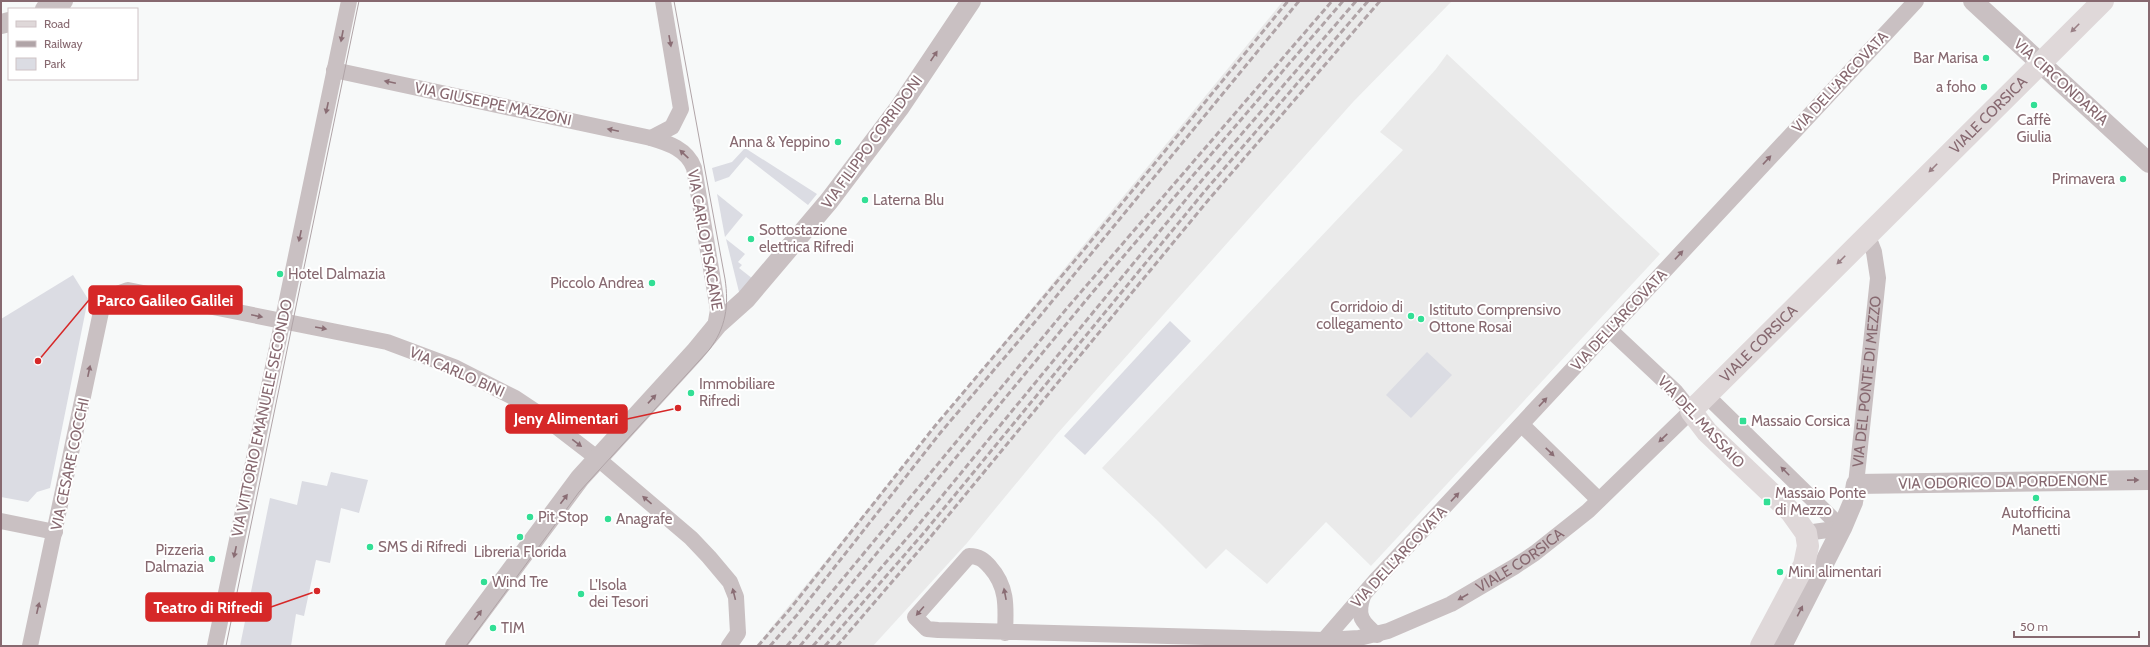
<svg xmlns="http://www.w3.org/2000/svg" width="2150" height="647" font-family="Cabin,sans-serif">
<style>
.built{fill:#eaeaea}
.green{fill:#dbdce3}
.lines{fill:none;stroke-linecap:round;stroke-linejoin:round}
.minor{stroke:#c9c0c2;stroke-width:16}
.tertiary{stroke:#c9c0c2;stroke-width:20}
.secondary{stroke:#dfd8d9;stroke-width:22}
.tram{stroke:#b0a4a7;stroke-width:1}
.rail{stroke:#b0a4a7;stroke-width:3;stroke-dasharray:6 3;stroke-linecap:butt}
.oneway{fill:#997f85}
.oneway2{fill:#8a6d74}
.poi-dot{fill:#32df95;stroke:#fff;stroke-width:1.5}
.labels{text-anchor:middle;dominant-baseline:central;stroke-width:4;stroke-linejoin:round;paint-order:stroke}
.poi-label{font-size:15px;fill:#876970;stroke:#fff;text-anchor:start}
.street-label{font-size:15px;fill:#876970;stroke:#fff}
.leader{fill:none;stroke:#d62828;stroke-width:1.5}
.callout-dot{fill:#d62828;stroke:#fff;stroke-width:1.5}
.callout{fill:#d62828;stroke:#d62828;stroke-width:1.5}
.callout-label{font-size:16px;text-anchor:middle;font-weight:bold;fill:#fff}
</style>
<rect width="100%" height="100%" fill="#f7f9f9"/>
<g class="built">
<polygon points="1283,1 1452,1 1353,102 1057,434 967,543 873,646 756,646"/>
<polygon points="1447,54 1660,254 1371,566 1326,522 1267,584 1226,549 1206,569 1158,521 1102,468 1403,150 1380,132 1436,69"/>
</g>
<g class="green">
<polygon points="745,148 817,194 808,205 746,157 729,177 715,182 712,168 732,162"/>
<polygon points="717,194 743,215 725,237"/>
<polygon points="726,239 745,254 738,262 742,265 739,268 753,279 740,296"/>
<polygon points="73,275 88,299 50,488 37,492 28,502 1,497 1,319"/>
<polygon points="1170,321 1191,341 1085,455 1064,436"/>
<polygon points="1427,352 1452,375 1411,418 1386,395"/>
<polygon points="331,472 368,480 359,513 341,508 330,563 316,560 304,616 296,614 291,646 240,646 270,498 297,505 302,481 327,486"/>
</g>
<g class="lines">
<g class="minor">
<path d="M334,70l317,68c17,5 36,11 43,30l24,142 -3,17"/>
<polyline points="651,138 672,127 681,109 663,1"/>
<polyline points="1706,395 1842,528"/>
<polyline points="1522,425 1599,500"/>
<path id="s1" d="M1856,484l22,-206 -4,-26 -7,-18"/>
<polyline points="1,521 55,532"/>
<polyline points="1806,533 1842,528"/>
<path d="M1363,596c-7,20 -1,26 14,39"/>
<path id="s2" d="M1005,633c1,-25 3,-46 -15,-66 -6,-7 -11,-11 -21,-11l-54,61 12,12 11,1 386,10 35,-2 29,-7 63,-27 63,-37 21,-14 53,-42 103,-100 -16,-20 -65,-61"/>
<polyline points="1324,640 1376,580 1916,1"/>
<polyline points="30,646 102,307 117,294 128,290 387,342 454,367 515,398 545,418 597,458 691,538 709,557 730,582 736,597 738,633 729,646"/>
<polyline points="215,646 349,1"/>
</g>
<g class="tertiary">
<polyline points="1973,1 2149,163"/>
<polyline points="45,9 63,1"/>
<polyline points="1,24 9,22"/>
<polyline points="455,646 580,478 695,352 718,324 746,299 829,201 900,107 971,1"/>
<polyline points="1782,646 1842,528 1853,502 1856,484 2149,480"/>
</g>
<path class="secondary" id="s3" d="M1761,646l43,-81 4,-19 -2,-13 -15,-21 -84,-80 -16,-21 412,-410"/>
<g class="tram">
<polyline points="226,646 359,1"/>
<path d="M466,646l113,-154 130,-142c17,-22 20,-45 16,-71l-51,-278"/>
</g>
<g class="rail">
<polyline points="758,646 790,609 935,426 1082,252 1288,1"/>
<polyline points="770,646 797,615 941,432 1040,316 1299,1"/>
<polyline points="787,646 1068,307 1332,1"/>
<polyline points="800,646 1092,293 1343,1"/>
<polyline points="813,646 915,529 1197,186 1356,1"/>
<polyline points="825,646 922,535 1204,192 1368,1"/>
<polyline points="837,646 928,540 1210,198 1380,1"/>
</g>
</g>
<defs><path id="oneway-solid" d="M-6-.8H1V-3.2L6.5 0L1 3.2V.8H-6Z"/></defs>
<g class="oneway">
<use href="#oneway-solid" transform="translate(2075 28) rotate(135)"/>
<use href="#oneway-solid" transform="translate(1933 168) rotate(135)"/>
<use href="#oneway-solid" transform="translate(1841 260) rotate(135)"/>
</g>
<g class="oneway2">
<use href="#oneway-solid" transform="translate(342 36) rotate(101)"/>
<use href="#oneway-solid" transform="translate(670 41) rotate(80)"/>
<use href="#oneway-solid" transform="translate(934 56) rotate(-56)"/>
<use href="#oneway-solid" transform="translate(390 82) rotate(-168)"/>
<use href="#oneway-solid" transform="translate(327 108) rotate(102)"/>
<use href="#oneway-solid" transform="translate(613 130) rotate(-168)"/>
<use href="#oneway-solid" transform="translate(684 154) rotate(-137)"/>
<use href="#oneway-solid" transform="translate(1767 160) rotate(-47)"/>
<use href="#oneway-solid" transform="translate(300 236) rotate(102)"/>
<use href="#oneway-solid" transform="translate(1679 255) rotate(-47)"/>
<use href="#oneway-solid" transform="translate(257 316) rotate(12)"/>
<use href="#oneway-solid" transform="translate(321 328) rotate(10)"/>
<use href="#oneway-solid" transform="translate(89 371) rotate(-78)"/>
<use href="#oneway-solid" transform="translate(652 399) rotate(-47)"/>
<use href="#oneway-solid" transform="translate(1543 402) rotate(-47)"/>
<use href="#oneway-solid" transform="translate(1663 438) rotate(136)"/>
<use href="#oneway-solid" transform="translate(577 443) rotate(37)"/>
<use href="#oneway-solid" transform="translate(1550 452) rotate(44)"/>
<use href="#oneway-solid" transform="translate(1785 471) rotate(-135)"/>
<use href="#oneway-solid" transform="translate(2133 480) rotate(-1)"/>
<use href="#oneway-solid" transform="translate(1455 497) rotate(-47)"/>
<use href="#oneway-solid" transform="translate(564 499) rotate(-53)"/>
<use href="#oneway-solid" transform="translate(647 500) rotate(-140)"/>
<use href="#oneway-solid" transform="translate(235 552) rotate(102)"/>
<use href="#oneway-solid" transform="translate(734 594) rotate(-104)"/>
<use href="#oneway-solid" transform="translate(1005 594) rotate(-101)"/>
<use href="#oneway-solid" transform="translate(1463 597) rotate(150)"/>
<use href="#oneway-solid" transform="translate(38 608) rotate(-77)"/>
<use href="#oneway-solid" transform="translate(920 611) rotate(131)"/>
<use href="#oneway-solid" transform="translate(1800 611) rotate(-63)"/>
<use href="#oneway-solid" transform="translate(478 615) rotate(-53)"/>
</g>
<g class="poi-dot">
<circle cx="1986" cy="58" r="4"/>
<circle cx="1984" cy="87" r="4"/>
<circle cx="2034" cy="105" r="4"/>
<circle cx="838" cy="142" r="4"/>
<circle cx="2123" cy="179" r="4"/>
<circle cx="865" cy="200" r="4"/>
<circle cx="751" cy="239" r="4"/>
<circle cx="280" cy="274" r="4"/>
<circle cx="652" cy="283" r="4"/>
<circle cx="1411" cy="316" r="4"/>
<circle cx="1421" cy="319" r="4"/>
<circle cx="691" cy="393" r="4"/>
<rect x="1739" y="417" width="8" height="8" rx="2"/>
<circle cx="2036" cy="498" r="4"/>
<rect x="1763" y="498" width="8" height="8" rx="2"/>
<circle cx="530" cy="517" r="4"/>
<circle cx="608" cy="519" r="4"/>
<circle cx="520" cy="537" r="4"/>
<circle cx="370" cy="547" r="4"/>
<circle cx="212" cy="559" r="4"/>
<circle cx="1780" cy="572" r="4"/>
<circle cx="484" cy="582" r="4"/>
<circle cx="581" cy="594" r="4"/>
<circle cx="493" cy="628" r="4"/>
</g>
<g class="labels">
<g class="poi-label">
<text x="1978" y="58" text-anchor="end">Bar Marisa</text>
<text x="1976" y="87" text-anchor="end">a foho</text>
<text x="2034" y="120" text-anchor="middle">Caffè<tspan x="2034" dy="17">Giulia</tspan></text>
<text x="830" y="142" text-anchor="end">Anna &amp; Yeppino</text>
<text x="2115" y="179" text-anchor="end">Primavera</text>
<text x="873" y="200">Laterna Blu</text>
<text x="759" y="230">Sottostazione<tspan x="759" dy="17">elettrica Rifredi</tspan></text>
<text x="288" y="274">Hotel Dalmazia</text>
<text x="644" y="283" text-anchor="end">Piccolo Andrea</text>
<text x="1403" y="307" text-anchor="end">Corridoio di<tspan x="1403" dy="17">collegamento</tspan></text>
<text x="1429" y="310">Istituto Comprensivo<tspan x="1429" dy="17">Ottone Rosai</tspan></text>
<text x="699" y="384">Immobiliare<tspan x="699" dy="17">Rifredi</tspan></text>
<text x="1751" y="421">Massaio Corsica</text>
<text x="1775" y="493">Massaio Ponte<tspan x="1775" dy="17">di Mezzo</tspan></text>
<text x="2036" y="513" text-anchor="middle">Autofficina<tspan x="2036" dy="17">Manetti</tspan></text>
<text x="538" y="517">Pit Stop</text>
<text x="616" y="519">Anagrafe</text>
<text x="378" y="547">SMS di Rifredi</text>
<text x="204" y="550" text-anchor="end">Pizzeria<tspan x="204" dy="17">Dalmazia</tspan></text>
<text x="520" y="552" text-anchor="middle">Libreria Florida</text>
<text x="1788" y="572">Mini alimentari</text>
<text x="492" y="582">Wind Tre</text>
<text x="589" y="585">L'Isola<tspan x="589" dy="17">dei Tesori</tspan></text>
<text x="501" y="628">TIM</text>
</g>
<g class="street-label">
<text transform="translate(1840 82) rotate(-47)">VIA DELL'ARCOVATA</text>
<text transform="translate(2061 82) rotate(42)">VIA CIRCONDARIA</text>
<text transform="translate(493 104) rotate(12)">VIA GIUSEPPE MAZZONI</text>
<text stroke="none"><textPath href="#s3" startOffset="712">VIALE CORSICA</textPath></text>
<text transform="translate(872 142) rotate(-54)">VIA FILIPPO CORRIDONI</text>
<text transform="translate(705 240) rotate(80)">VIA CARLO PISACANE</text>
<text transform="translate(1619 320) rotate(-47)">VIA DELL'ARCOVATA</text>
<text stroke="none"><textPath href="#s3" startOffset="388">VIALE CORSICA</textPath></text>
<text transform="translate(457 372) rotate(24)">VIA CARLO BINI</text>
<text stroke="none"><textPath href="#s1" startOffset="103">VIA DEL PONTE DI MEZZO</textPath></text>
<text transform="translate(262 418) rotate(-78)">VIA VITTORIO EMANUELE SECONDO</text>
<text transform="translate(1701 422) rotate(47)">VIA DEL MASSAIO</text>
<text transform="translate(70 464) rotate(-78)">VIA CESARE COCCHI</text>
<text transform="translate(2003 482) rotate(-1)">VIA ODORICO DA PORDENONE</text>
<text transform="translate(1399 557) rotate(-47)">VIA DELL'ARCOVATA</text>
<text stroke="none"><textPath href="#s2" startOffset="805">VIALE CORSICA</textPath></text>
</g>
</g>
<path class="leader" d="M38 361L89 300M678 408L627 419M317 591L271 607"/>
<g class="callout-dot">
<circle cx="38" cy="361" r="4"/>
<circle cx="678" cy="408" r="4"/>
<circle cx="317" cy="591" r="4"/>
</g>
<g class="callout">
<rect x="89" y="286" width="153" height="28" rx="4"/>
<rect x="506" y="405" width="121" height="28" rx="4"/>
<rect x="146" y="593" width="125" height="28" rx="4"/>
</g>
<g class="callout-label">
<text x="165" y="306">Parco Galileo Galilei</text>
<text x="566" y="424">Jeny Alimentari</text>
<text x="208" y="613">Teatro di Rifredi</text>
</g>
<rect width="2150" height="647" fill="none" stroke="#876970" stroke-width="4"/>
<rect x="8" y="8" width="130" height="72" fill="#ffffff" stroke="#cfc3c6"/>
<rect x="16" y="21" width="20" height="6" fill="#dfd8d9" stroke="#cfc3c6"/>
<text x="44" y="28" font-size="12" fill="#876970">Road</text>
<rect x="16" y="41" width="20" height="6" fill="#b0a4a7" stroke="#cfc3c6"/>
<text x="44" y="48" font-size="12" fill="#876970">Railway</text>
<rect x="16" y="58" width="20" height="12" fill="#dbdce3" stroke="#cfc3c6"/>
<text x="44" y="68" font-size="12" fill="#876970">Park</text>
<path d="M2014 631v6h125v-6" fill="none" stroke="#876970" stroke-width="2"/>
<text x="2020" y="631" font-size="12" fill="#876970" stroke="#ffffff" stroke-width="3" paint-order="stroke">50 m</text>
</svg>
